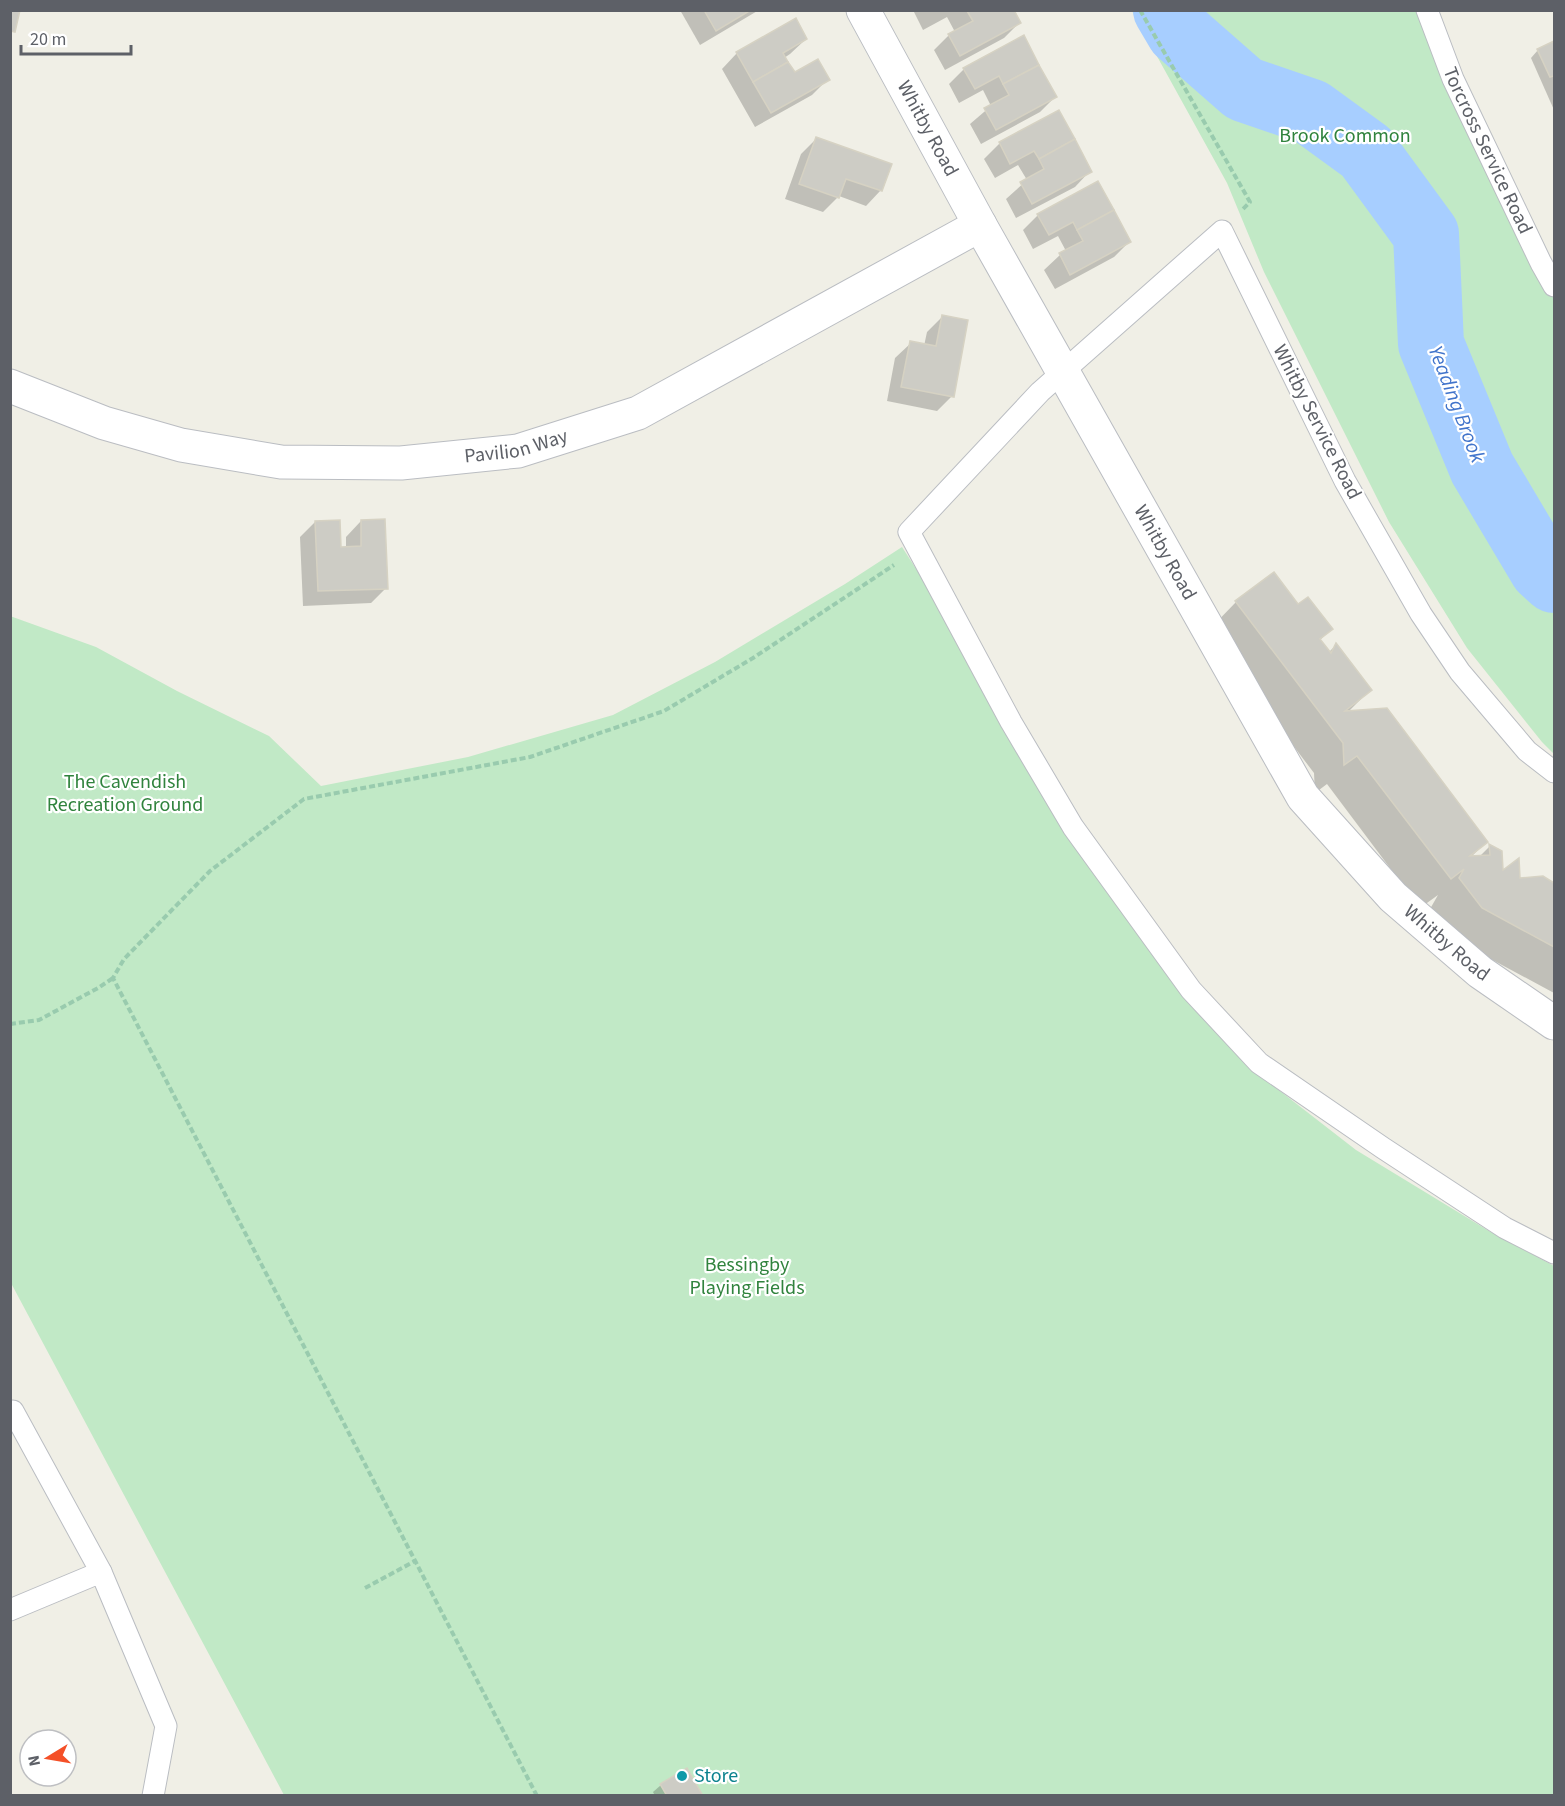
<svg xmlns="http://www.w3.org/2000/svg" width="1565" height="1806" font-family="'Source Sans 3',sans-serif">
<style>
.green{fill:#c1e9c6}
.shadow{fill:#0003}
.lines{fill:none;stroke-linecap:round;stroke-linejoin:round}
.river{stroke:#a7ceff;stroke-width:66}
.building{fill:#cdccc5;stroke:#d6d2c3;stroke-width:1.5}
.service-casing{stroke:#babdc2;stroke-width:23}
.minor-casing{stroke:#babdc2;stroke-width:35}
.path{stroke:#99cbae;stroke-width:4;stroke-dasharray:6 3;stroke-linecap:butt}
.service{stroke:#fff;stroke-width:21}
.minor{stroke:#fff;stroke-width:33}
.culture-dot{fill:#0f9aa8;stroke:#fff;stroke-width:2}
.labels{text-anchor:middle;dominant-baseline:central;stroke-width:4.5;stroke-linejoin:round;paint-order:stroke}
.street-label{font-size:20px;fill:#5d6067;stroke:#fff}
.park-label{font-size:20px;fill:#30833d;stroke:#fff}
.culture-label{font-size:20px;fill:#0d838f;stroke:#fff;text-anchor:start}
.water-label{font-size:21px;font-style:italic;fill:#4174cb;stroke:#fff}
</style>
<rect width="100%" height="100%" fill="#f0efe6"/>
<g class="green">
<polygon points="1132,11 1427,11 1554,286 1554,754 1542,742 1467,648 1389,522 1264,272 1227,183"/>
<polygon points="902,547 951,623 1000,718 1249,1067 1356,1150 1489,1231 1554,1266 1554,1795 284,1795 11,1283 10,616 96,647 177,691 269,736 321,786 468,757 613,715 715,662 845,584"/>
</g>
<g class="shadow">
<polygon points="680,10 759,10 700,45"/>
<polygon points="913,10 1012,10 1019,23 1004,38 945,70 934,50 949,35 955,32 947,17 923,30"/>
<polygon points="1023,37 1055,97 1040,112 981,144 970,124 991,106 983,90 959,103 949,84 964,69"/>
<polygon points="806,39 790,54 784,58 794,74 828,79 812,95 755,127 722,69 737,53"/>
<polygon points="1554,43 1554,110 1531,58 1538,50"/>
<polygon points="1058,112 1090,171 1075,187 1016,218 1006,199 1027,180 1018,165 995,178 984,159 1000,143"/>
<polygon points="816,139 881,190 866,206 839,196 823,212 785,199 801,154"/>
<polygon points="1097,183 1129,242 1114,257 1055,289 1044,270 1060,255 1066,251 1058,236 1033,249 1023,230 1038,215"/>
<polygon points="942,317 952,396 937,411 887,401 895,358 911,343 924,346 927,332"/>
<polygon points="361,521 386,588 371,603 303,606 300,537 315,522 340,549 346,548 346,537"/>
<polygon points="1236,602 1298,606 1331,629 1319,641 1328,653 1336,645 1370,690 1348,712 1486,842 1471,857 1479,857 1490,846 1502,873 1519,879 1542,878 1554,885 1554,993 1452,938 1430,909 1438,895 1420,908 1327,784 1315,793 1314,773 1207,632"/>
<polygon points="661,1785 702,1796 655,1796 653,1792"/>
</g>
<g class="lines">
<polyline class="river" points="1166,10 1179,32 1244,89 1311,112 1366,152 1426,234 1431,344 1482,468 1542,569 1554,580"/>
</g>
<g class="building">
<polygon points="10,10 20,10 15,32 10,31"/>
<polygon points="704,10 751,10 716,31"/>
<polygon points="1014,10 1021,23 960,56 948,34 973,21 967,11"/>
<polygon points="796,18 807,39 783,53 788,62 753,82 736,52"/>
<polygon points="1024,35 1039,65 1003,84 999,76 975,89 963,68"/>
<polygon points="1554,41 1554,76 1550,77 1537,49"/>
<polygon points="818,59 830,80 771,113 753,82 788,62 795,72"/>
<polygon points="1039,65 1057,97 996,130 984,108 1009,95 1003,84"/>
<polygon points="1059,110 1075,139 1039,159 1034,151 1010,164 999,142"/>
<polygon points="816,137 892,164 882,191 846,179 839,198 799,184"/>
<polygon points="1075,139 1092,172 1032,204 1020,182 1044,169 1039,159"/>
<polygon points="1098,181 1114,210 1077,230 1073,222 1049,235 1037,214"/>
<polygon points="1114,210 1131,242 1070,275 1059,253 1083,241 1077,230"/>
<polygon points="942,315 968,320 954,397 901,387 910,341 936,346"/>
<polygon points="385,519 388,589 318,591 315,521 340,520 341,547 361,546 361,520"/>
<polygon points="1274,572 1298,604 1308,597 1333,629 1320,639 1331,653 1336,643 1372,690 1345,711 1387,708 1488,842 1470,856 1490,855 1489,844 1502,851 1503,870 1519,858 1520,878 1543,876 1554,883 1554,947 1482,908 1459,878 1464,869 1451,879 1357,756 1344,765 1343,743 1235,601"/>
<polygon points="687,1768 703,1796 667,1796 660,1784"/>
</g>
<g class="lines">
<g class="service-casing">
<g id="service">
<path id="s1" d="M1427,10l26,69 88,184 13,23"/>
<polyline points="1554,772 1527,751 1460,672 1421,614 1345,481 1222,231 1040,392 909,532 1011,722 1073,827 1191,990 1259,1063 1383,1148 1505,1228 1554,1253"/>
<polyline points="13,1411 101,1572"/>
<polyline points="10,1610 101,1572 166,1726 153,1796"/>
</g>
</g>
<g class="minor-casing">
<g id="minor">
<path id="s2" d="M863,10l117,215 323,572 90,100 87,75 74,51"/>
<path id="s3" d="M10,386l94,37 77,22 100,17 120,1 117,-12 120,-38 342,-188"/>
</g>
</g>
<g class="path">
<polyline points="1140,10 1250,202 1241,211"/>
<polyline points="10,1024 39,1020 98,988 113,978"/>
<polyline points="365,1588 415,1561"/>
<polyline points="537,1796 113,978 124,959 210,871 304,799 530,757 664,711 753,658 894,565"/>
</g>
<use href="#service" class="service"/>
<use href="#minor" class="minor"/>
</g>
<circle class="culture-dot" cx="682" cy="1776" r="6"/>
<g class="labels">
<g class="street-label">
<text stroke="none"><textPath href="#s2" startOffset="135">Whitby Road</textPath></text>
<text stroke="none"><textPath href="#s1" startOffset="153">Torcross Service Road</textPath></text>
<text transform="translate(1317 422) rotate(63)">Whitby Service Road</text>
<text stroke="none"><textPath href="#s3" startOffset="519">Pavilion Way</textPath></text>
<text stroke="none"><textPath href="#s2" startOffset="621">Whitby Road</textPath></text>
<text stroke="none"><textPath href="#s2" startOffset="1107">Whitby Road</textPath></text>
</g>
<g class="park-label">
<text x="1345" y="136">Brook Common</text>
<text x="125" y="782">The Cavendish<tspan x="125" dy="23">Recreation Ground</tspan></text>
<text x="747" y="1265">Bessingby<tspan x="747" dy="23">Playing Fields</tspan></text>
</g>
<g class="culture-label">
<text x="694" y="1776">Store</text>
</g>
<g class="water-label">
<text transform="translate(1457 404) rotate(69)">Yeading Brook</text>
</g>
</g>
<rect width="1565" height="1806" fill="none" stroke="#5d6067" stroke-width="24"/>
<g transform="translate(48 1758) rotate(259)"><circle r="28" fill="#ffffff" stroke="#bebfc2" stroke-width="1.5"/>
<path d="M0-4.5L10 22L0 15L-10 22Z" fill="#f45028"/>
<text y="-9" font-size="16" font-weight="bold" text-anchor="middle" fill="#5d6067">N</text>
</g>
<path d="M21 45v9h110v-9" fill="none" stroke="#5d6067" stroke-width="3"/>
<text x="30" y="45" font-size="18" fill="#5d6067" stroke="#ffffff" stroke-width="4.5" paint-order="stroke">20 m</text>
</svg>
